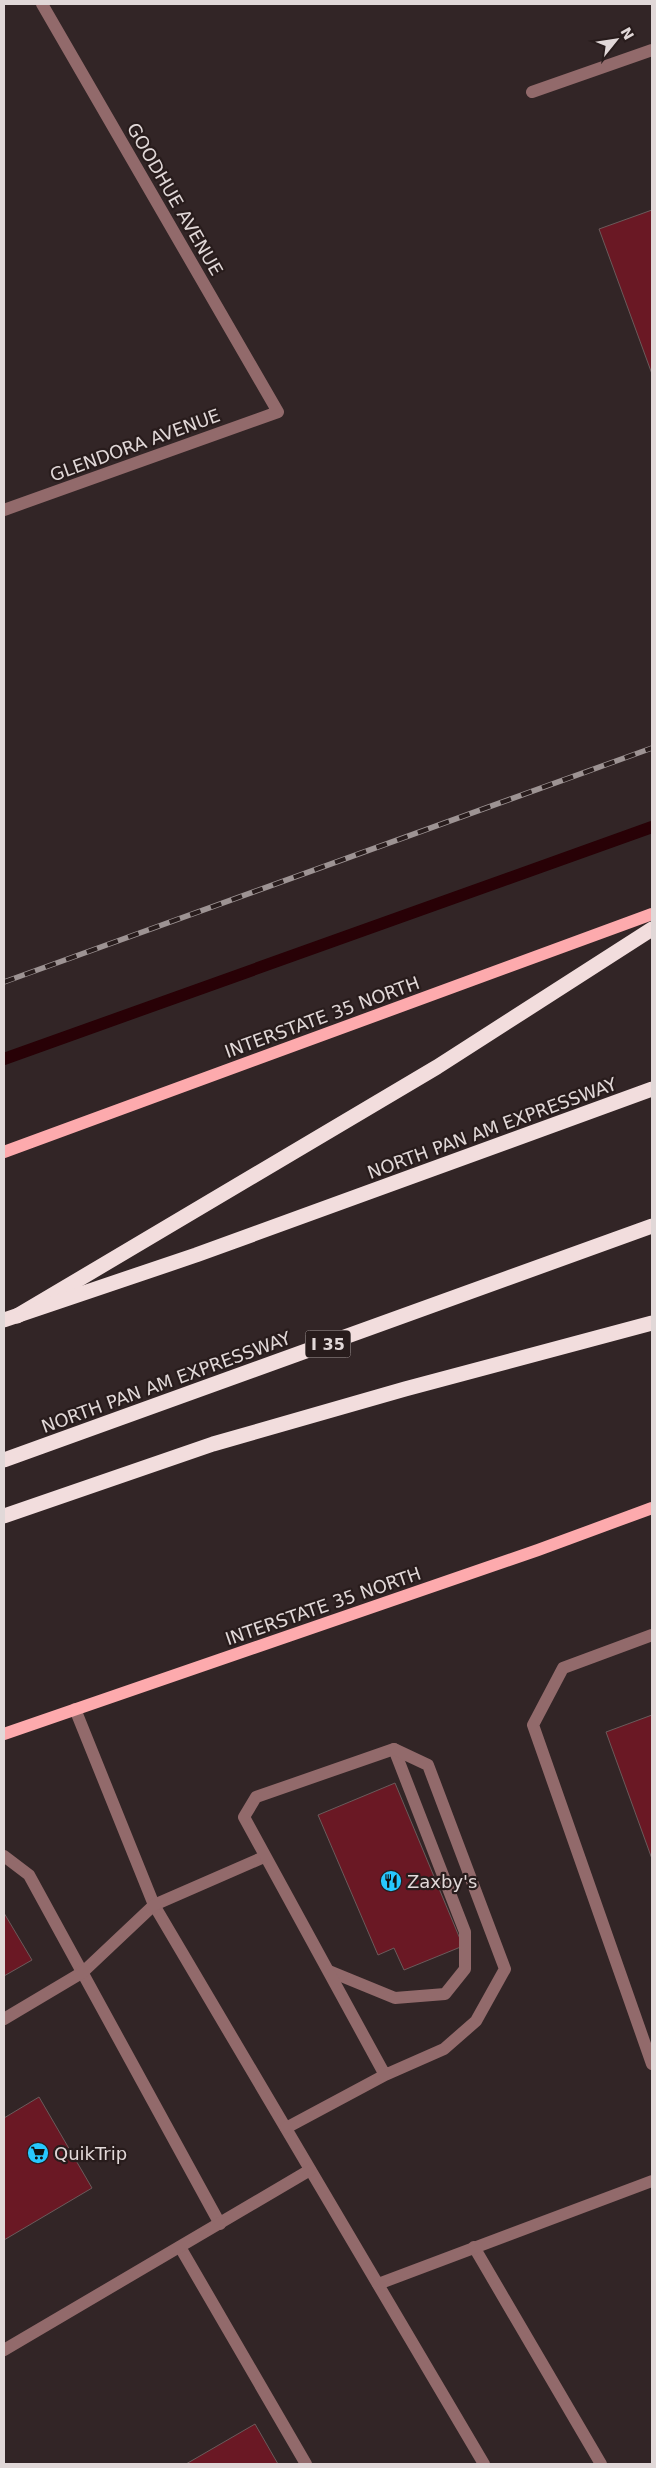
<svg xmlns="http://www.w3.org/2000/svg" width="656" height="2468" font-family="'DejaVu Sans',sans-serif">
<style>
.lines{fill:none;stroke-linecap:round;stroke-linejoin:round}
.stream{stroke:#280106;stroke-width:12}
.building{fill:#6a1824;stroke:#6a5b5b}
.minor{stroke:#926a6b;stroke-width:12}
.major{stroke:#fdaaad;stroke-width:12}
.highway{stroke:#f2dddd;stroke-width:15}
.rail-casing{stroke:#9d9393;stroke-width:5.5}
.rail{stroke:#281c1c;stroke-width:4;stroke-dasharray:11;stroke-linecap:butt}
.labels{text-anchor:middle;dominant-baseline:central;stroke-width:4.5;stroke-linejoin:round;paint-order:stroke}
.shield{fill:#281c1c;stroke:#aaa0a0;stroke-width:1}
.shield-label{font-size:16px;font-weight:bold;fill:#e1d8d8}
.street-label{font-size:18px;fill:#e1d8d8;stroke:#281c1c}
.poi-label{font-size:18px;fill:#e1d8d8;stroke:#281c1c;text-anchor:start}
</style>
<rect width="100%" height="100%" fill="#322526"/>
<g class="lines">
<polyline class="stream" points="4,1059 652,827"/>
</g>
<g class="building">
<polygon points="652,210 652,374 599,229"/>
<polygon points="652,1715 652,1859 606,1732"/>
<polygon points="395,1783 463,1946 404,1970 394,1948 378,1955 318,1815"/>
<polygon points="4,1913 32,1960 4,1976"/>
<polygon points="39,2097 92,2188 4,2240 4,2118"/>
<polygon points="255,2424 278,2464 186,2464"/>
</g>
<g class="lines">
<g class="minor">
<polyline points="532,92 652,50"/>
<polyline points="4,510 278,412 42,4"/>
<polyline points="652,1635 563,1668 533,1725 652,2064"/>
<polyline points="75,1709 154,1905 484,2464"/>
<polyline points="4,1856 29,1875 220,2224"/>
<polyline points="329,1971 395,1998 445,1994 465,1969 465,1932 394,1749"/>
<polyline points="4,2019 83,1972 154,1905 264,1857"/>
<polyline points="286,2128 385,2075 444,2049 476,2021 505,1969 428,1765 394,1749 256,1797 244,1817 385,2075"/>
<polyline points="180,2247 306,2464"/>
<polyline points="474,2247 601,2464"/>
<polyline points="378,2284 652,2181"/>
<polyline points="4,2350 310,2170"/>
</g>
<g class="major">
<polyline points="4,1152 652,914"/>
<polyline points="4,1734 538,1550 652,1508"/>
</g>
<g class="highway">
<polyline points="17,1316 437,1067 652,929"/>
<polyline points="4,1320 196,1255 652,1089"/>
<polyline points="4,1460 652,1226"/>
<polyline points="4,1516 213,1444 405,1389 652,1323"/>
</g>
<g class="rail-casing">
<polyline id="rail" points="4,982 652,748"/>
</g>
<use href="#rail" class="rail"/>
</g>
<defs>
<g id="restaurant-disc" transform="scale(1.125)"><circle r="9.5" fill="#27c8ff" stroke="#281c1c"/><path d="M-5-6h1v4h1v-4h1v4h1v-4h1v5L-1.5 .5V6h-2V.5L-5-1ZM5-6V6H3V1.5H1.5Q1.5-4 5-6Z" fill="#111"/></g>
<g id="supermarket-disc" transform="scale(1.125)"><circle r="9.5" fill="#27c8ff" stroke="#281c1c"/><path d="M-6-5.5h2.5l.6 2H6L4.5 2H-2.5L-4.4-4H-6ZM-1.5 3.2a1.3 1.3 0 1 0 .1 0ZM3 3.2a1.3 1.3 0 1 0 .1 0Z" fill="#111"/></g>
</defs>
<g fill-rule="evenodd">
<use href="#restaurant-disc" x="391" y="1881"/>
<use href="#supermarket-disc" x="38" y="2153"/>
</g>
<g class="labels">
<rect class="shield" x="305.5" y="1330.5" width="45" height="27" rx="4"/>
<g class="shield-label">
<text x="328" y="1344">I 35</text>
</g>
<g class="street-label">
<text transform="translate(175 199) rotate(60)">GOODHUE AVENUE</text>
<text transform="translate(135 445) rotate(-20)">GLENDORA AVENUE</text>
<text transform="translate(322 1017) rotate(-20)">INTERSTATE 35 NORTH</text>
<text transform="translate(492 1128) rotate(-20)">NORTH PAN AM EXPRESSWAY</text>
<text transform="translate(166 1382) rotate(-20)">NORTH PAN AM EXPRESSWAY</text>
<text transform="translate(323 1606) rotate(-19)">INTERSTATE 35 NORTH</text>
</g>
<g class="poi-label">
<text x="407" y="1881">Zaxby's</text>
<text x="54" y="2153">QuikTrip</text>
</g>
</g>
<rect width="656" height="2468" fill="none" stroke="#e1d8d8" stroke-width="10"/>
<g transform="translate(616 40) rotate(60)" stroke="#281c1c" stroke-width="4" paint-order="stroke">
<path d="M0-4L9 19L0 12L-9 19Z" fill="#e1d8d8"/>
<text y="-8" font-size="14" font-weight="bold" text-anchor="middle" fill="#e1d8d8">N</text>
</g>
</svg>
